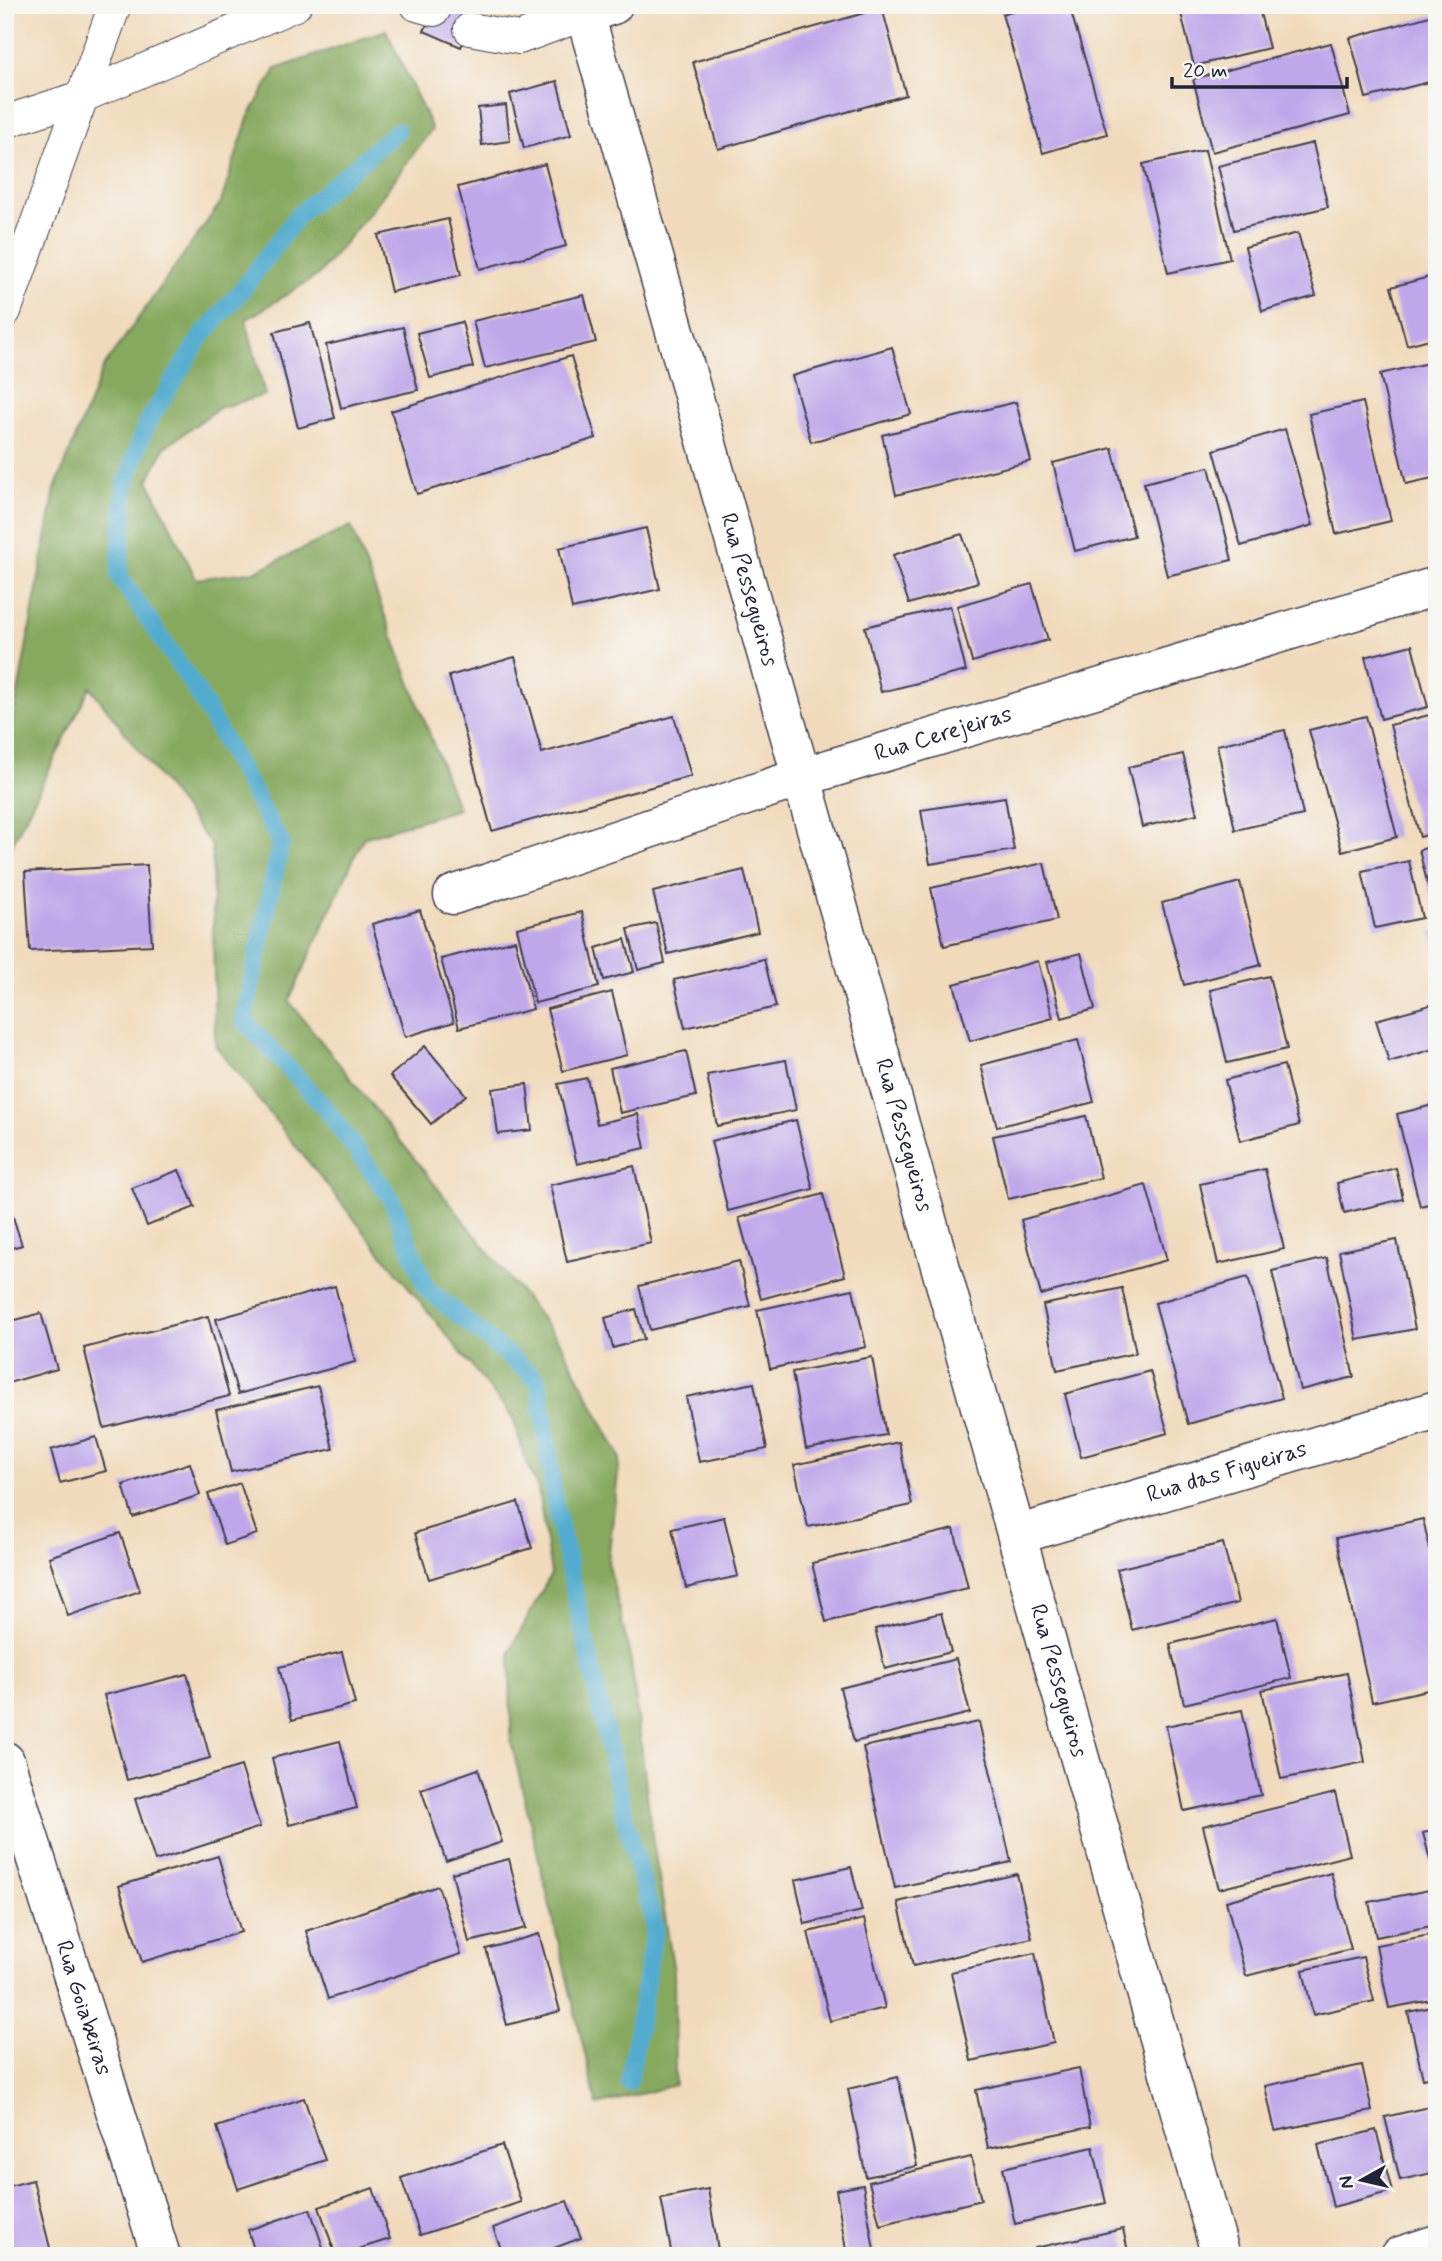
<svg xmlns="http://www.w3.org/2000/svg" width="1442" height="2261" font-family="Mynerve,sans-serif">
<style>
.forest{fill:#86a95e;stroke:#54664c;stroke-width:2}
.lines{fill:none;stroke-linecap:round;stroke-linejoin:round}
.stream{stroke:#52accf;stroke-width:18}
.building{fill:#bfa8ea}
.lane-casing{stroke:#413e4e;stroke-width:34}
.street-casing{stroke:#413e4e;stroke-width:41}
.lane{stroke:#fff;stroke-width:32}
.street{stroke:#fff;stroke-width:38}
.labels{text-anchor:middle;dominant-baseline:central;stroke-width:6;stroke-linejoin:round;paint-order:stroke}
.street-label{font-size:23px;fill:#22223b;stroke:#f6f6f2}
</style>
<rect width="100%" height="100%" fill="#f6f6f2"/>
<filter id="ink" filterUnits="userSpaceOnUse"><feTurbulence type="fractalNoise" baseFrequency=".0143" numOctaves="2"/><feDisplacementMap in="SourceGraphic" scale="14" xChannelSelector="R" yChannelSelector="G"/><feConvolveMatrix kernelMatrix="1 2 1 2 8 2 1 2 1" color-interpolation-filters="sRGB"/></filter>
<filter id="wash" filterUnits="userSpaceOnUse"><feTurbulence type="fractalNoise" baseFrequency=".00686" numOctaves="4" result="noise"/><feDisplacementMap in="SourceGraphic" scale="28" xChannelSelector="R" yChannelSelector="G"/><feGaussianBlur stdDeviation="1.57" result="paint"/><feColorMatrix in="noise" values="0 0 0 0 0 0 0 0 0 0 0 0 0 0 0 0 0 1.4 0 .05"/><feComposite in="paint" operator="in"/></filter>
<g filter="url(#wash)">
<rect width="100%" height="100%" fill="#f1dabb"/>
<polygon class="forest" points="386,30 432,129 371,211 318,275 246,320 265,395 219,408 165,447 148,480 196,579 256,571 351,526 458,809 363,838 289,1001 561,1343 620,1457 608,1561 631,1661 652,1835 674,1972 675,2085 597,2105 511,1741 510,1651 551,1574 538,1489 524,1456 513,1418 215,1045 212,846 90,687 5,859 5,746 10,737 55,489 103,368 221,202 248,118 276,69"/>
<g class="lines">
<polyline class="stream" points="397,131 298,215 242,290 201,337 145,427 125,486 119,576 195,688 281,843 244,1020 326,1109 391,1198 427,1289 539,1381 555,1504 626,1823 655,1927 629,2082"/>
</g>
<g id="blocks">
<g class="building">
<polygon points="436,5 482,5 461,47 424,31"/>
<polygon points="1031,5 1069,5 1107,134 1043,153 1002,14"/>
<polygon points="1179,5 1258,5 1269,48 1194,66"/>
<polygon points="882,8 906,95 718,149 693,62"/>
<polygon points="1437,14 1437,80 1366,98 1350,38"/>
<polygon points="1331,43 1350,115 1212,152 1193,79"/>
<polygon points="557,81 571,135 524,148 510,94"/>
<polygon points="506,105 510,141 482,145 478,108"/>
<polygon points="1313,143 1328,207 1234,230 1218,166"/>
<polygon points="1205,150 1230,259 1168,273 1143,164"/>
<polygon points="545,164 566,246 480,269 458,187"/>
<polygon points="448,219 461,275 391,292 378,235"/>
<polygon points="1298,233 1316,296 1262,311 1245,247"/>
<polygon points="1437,275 1437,337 1407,345 1391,287"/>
<polygon points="584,295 596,342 485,368 473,321"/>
<polygon points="462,322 473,367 430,378 417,333"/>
<polygon points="310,323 335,418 298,428 274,332"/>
<polygon points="403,327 418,390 341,408 326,345"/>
<polygon points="892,347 911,414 811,442 792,376"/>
<polygon points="571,356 596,438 417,494 391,411"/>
<polygon points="1437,361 1437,477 1406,484 1380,374"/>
<polygon points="1016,402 1031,461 896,495 882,435"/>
<polygon points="1363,402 1391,521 1336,534 1309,414"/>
<polygon points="1285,429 1313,525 1241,546 1214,450"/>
<polygon points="1112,448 1134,536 1075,551 1053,463"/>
<polygon points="1209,467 1232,560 1167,576 1144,483"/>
<polygon points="646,528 660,589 572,609 559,548"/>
<polygon points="962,534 978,582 909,604 893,555"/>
<polygon points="1032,584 1048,640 972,662 957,606"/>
<polygon points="950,606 966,671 881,692 865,627"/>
<polygon points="1412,645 1428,707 1381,719 1365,657"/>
<polygon points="515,657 542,753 674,716 691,776 492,831 449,676"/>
<polygon points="1437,713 1437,832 1420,837 1390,725"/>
<polygon points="1366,716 1397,837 1342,851 1309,730"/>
<polygon points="1285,730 1303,815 1235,830 1217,745"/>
<polygon points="1183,754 1197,814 1142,827 1128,767"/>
<polygon points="1005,797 1014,850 930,864 921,810"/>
<polygon points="1437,845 1437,918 1436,918 1419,850"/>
<polygon points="1409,861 1422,918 1375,928 1362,871"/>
<polygon points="1044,863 1057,920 944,946 931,888"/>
<polygon points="147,865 152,945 30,951 25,872"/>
<polygon points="744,870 758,932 668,954 653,892"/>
<polygon points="1240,882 1261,965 1184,985 1162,903"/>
<polygon points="420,910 454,1022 405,1037 372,924"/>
<polygon points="582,912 599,987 535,1003 517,928"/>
<polygon points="656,923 665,963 638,970 628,929"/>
<polygon points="1437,930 1437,949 1436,949 1431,932"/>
<polygon points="625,939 634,972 604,980 596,948"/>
<polygon points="515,940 533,1009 459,1028 441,959"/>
<polygon points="1081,953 1095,1009 1062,1018 1047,962"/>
<polygon points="764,959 776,1007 685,1028 674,980"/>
<polygon points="1038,961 1053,1018 970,1041 954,984"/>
<polygon points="1269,976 1287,1049 1227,1063 1210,990"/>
<polygon points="612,992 627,1055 563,1071 547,1009"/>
<polygon points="1437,1003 1437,1048 1389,1062 1376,1020"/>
<polygon points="1078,1040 1094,1102 997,1127 981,1065"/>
<polygon points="425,1046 466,1095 431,1124 390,1076"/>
<polygon points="686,1051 696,1096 620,1113 610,1068"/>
<polygon points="786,1060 796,1110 717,1126 707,1075"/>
<polygon points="1284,1065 1299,1125 1240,1141 1225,1080"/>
<polygon points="587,1078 597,1124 638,1114 645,1148 577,1164 558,1084"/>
<polygon points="527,1084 532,1130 498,1134 492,1089"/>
<polygon points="1437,1104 1437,1202 1420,1206 1397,1114"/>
<polygon points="1086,1116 1101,1178 1008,1199 993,1136"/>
<polygon points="796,1120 813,1189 728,1211 711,1141"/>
<polygon points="634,1166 651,1243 567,1262 550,1185"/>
<polygon points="1396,1168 1403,1199 1344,1213 1337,1183"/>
<polygon points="1265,1169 1284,1249 1218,1264 1200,1184"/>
<polygon points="179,1170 195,1207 147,1226 132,1188"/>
<polygon points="1146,1185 1167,1260 1041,1295 1021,1220"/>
<polygon points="5,1192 22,1245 5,1250"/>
<polygon points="823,1194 845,1276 761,1299 739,1218"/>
<polygon points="1397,1240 1415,1329 1357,1340 1339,1251"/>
<polygon points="1327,1258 1354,1377 1300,1390 1272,1271"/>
<polygon points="739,1261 750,1306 650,1330 639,1286"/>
<polygon points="1248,1277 1282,1398 1188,1424 1155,1303"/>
<polygon points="335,1286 355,1362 238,1394 216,1319"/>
<polygon points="1122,1288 1136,1353 1057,1370 1043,1305"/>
<polygon points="853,1289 866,1347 770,1369 757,1310"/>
<polygon points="636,1309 644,1339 613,1348 605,1318"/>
<polygon points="41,1313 57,1369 5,1384 5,1323"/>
<polygon points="208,1316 229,1396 104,1428 84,1348"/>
<polygon points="872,1357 886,1435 806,1449 792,1372"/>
<polygon points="1150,1371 1168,1433 1081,1457 1065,1394"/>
<polygon points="754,1383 767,1449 699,1462 686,1397"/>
<polygon points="318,1386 333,1449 231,1472 216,1410"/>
<polygon points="96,1437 106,1471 60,1483 51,1450"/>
<polygon points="899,1442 912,1505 808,1527 794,1465"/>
<polygon points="190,1463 200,1495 133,1517 123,1485"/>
<polygon points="240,1483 257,1534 225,1545 208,1494"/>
<polygon points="518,1502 532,1548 429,1579 415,1533"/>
<polygon points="724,1517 738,1576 686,1588 672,1529"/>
<polygon points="1423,1519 1437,1581 1437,1688 1372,1702 1336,1538"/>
<polygon points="1437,1523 1437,1548 1436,1549 1430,1525"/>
<polygon points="954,1529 968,1588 826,1622 812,1563"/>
<polygon points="120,1533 140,1591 68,1616 49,1557"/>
<polygon points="1223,1543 1238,1603 1132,1630 1117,1569"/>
<polygon points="941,1613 951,1652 885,1669 875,1629"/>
<polygon points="1277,1618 1291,1678 1184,1704 1170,1644"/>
<polygon points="342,1652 355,1704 292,1720 279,1667"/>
<polygon points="956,1659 970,1713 854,1742 840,1688"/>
<polygon points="1347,1673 1365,1762 1281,1779 1262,1690"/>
<polygon points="187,1674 210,1758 127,1780 104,1695"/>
<polygon points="1242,1710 1261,1795 1184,1811 1166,1726"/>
<polygon points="979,1722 1011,1862 895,1888 863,1747"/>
<polygon points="340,1741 357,1808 289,1825 272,1758"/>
<polygon points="241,1766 260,1827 155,1861 135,1799"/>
<polygon points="478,1769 502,1842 446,1861 421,1789"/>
<polygon points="1335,1793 1350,1855 1219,1889 1203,1826"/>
<polygon points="1437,1830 1437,1882 1436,1882 1423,1833"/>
<polygon points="218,1856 241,1932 142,1962 119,1886"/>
<polygon points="509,1859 526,1928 469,1942 452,1873"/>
<polygon points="851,1867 862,1911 805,1924 795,1880"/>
<polygon points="1331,1873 1351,1949 1246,1976 1226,1901"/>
<polygon points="1017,1874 1032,1938 913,1966 898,1902"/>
<polygon points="438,1886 461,1954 328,1999 306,1931"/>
<polygon points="1429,1890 1436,1925 1376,1937 1369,1902"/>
<polygon points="864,1919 885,2008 830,2021 808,1932"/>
<polygon points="539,1934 560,2011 507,2025 486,1949"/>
<polygon points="1436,1934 1437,1999 1389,2008 1376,1945"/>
<polygon points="1035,1953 1054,2043 971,2061 951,1972"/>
<polygon points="1363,1957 1374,2001 1313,2015 1303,1970"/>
<polygon points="1437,2006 1437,2076 1423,2079 1408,2012"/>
<polygon points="1362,2065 1372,2111 1275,2131 1265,2086"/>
<polygon points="1079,2068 1090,2127 988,2148 976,2090"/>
<polygon points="898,2077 917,2166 866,2177 848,2089"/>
<polygon points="304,2098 325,2160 238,2189 217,2127"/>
<polygon points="1437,2105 1437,2172 1400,2180 1385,2117"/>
<polygon points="1376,2130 1392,2191 1333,2207 1318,2145"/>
<polygon points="502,2145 521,2202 420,2235 401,2178"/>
<polygon points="1093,2147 1106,2203 1015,2224 1003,2168"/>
<polygon points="971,2157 981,2200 880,2225 869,2182"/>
<polygon points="33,2180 52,2256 5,2256 5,2187"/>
<polygon points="863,2185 875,2256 847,2256 836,2190"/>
<polygon points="373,2188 390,2239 336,2256 319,2207"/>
<polygon points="708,2189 719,2256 672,2256 661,2198"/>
<polygon points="567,2201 581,2238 533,2256 504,2256 493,2228"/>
<polygon points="310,2209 326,2256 256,2256 248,2230"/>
<polygon points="1123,2229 1129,2256 1037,2256 1035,2248"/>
</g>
</g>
</g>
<g filter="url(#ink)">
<use href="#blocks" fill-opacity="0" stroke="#413e4e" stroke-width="2"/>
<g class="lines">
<g class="lane-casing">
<g id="lane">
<polyline points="417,5 434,10"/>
<polyline points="470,29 519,38 585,14"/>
<polyline points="5,122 81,97 295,5"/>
<polyline points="5,311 115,5"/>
</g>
</g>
<g class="street-casing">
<g id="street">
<path id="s1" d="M613,5l-28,9 636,2242"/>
<path id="s2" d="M453,895l349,-118 635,-191"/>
<path id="s3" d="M1017,1535l420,-125"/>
<path id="s4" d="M5,1761l156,495"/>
<polyline points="1400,2256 1437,2244"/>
</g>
</g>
<use href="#lane" class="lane"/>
<use href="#street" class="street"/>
</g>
</g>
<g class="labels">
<g class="street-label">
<text stroke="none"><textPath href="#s1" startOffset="628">Rua Pessegueiros</textPath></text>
<text stroke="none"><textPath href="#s2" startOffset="516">Rua Cerejeiras</textPath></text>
<text stroke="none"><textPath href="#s1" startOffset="1195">Rua Pessegueiros</textPath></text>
<text stroke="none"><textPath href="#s3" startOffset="219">Rua das Figueiras</textPath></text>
<text stroke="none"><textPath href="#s1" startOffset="1762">Rua Pessegueiros</textPath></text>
<text stroke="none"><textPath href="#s4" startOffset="259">Rua Goiabeiras</textPath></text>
</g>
</g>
<rect width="1442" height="2261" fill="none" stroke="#f6f6f2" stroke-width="28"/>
<g transform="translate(1362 2180) rotate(262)" stroke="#f6f6f2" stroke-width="5" paint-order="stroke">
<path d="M0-5L12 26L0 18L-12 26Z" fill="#22223b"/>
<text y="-10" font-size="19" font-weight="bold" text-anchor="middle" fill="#22223b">N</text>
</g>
<path d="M1172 77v10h175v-10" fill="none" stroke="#22223b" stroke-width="3.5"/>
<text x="1183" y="77" font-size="21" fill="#22223b" stroke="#f6f6f2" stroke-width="5" paint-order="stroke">20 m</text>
</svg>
